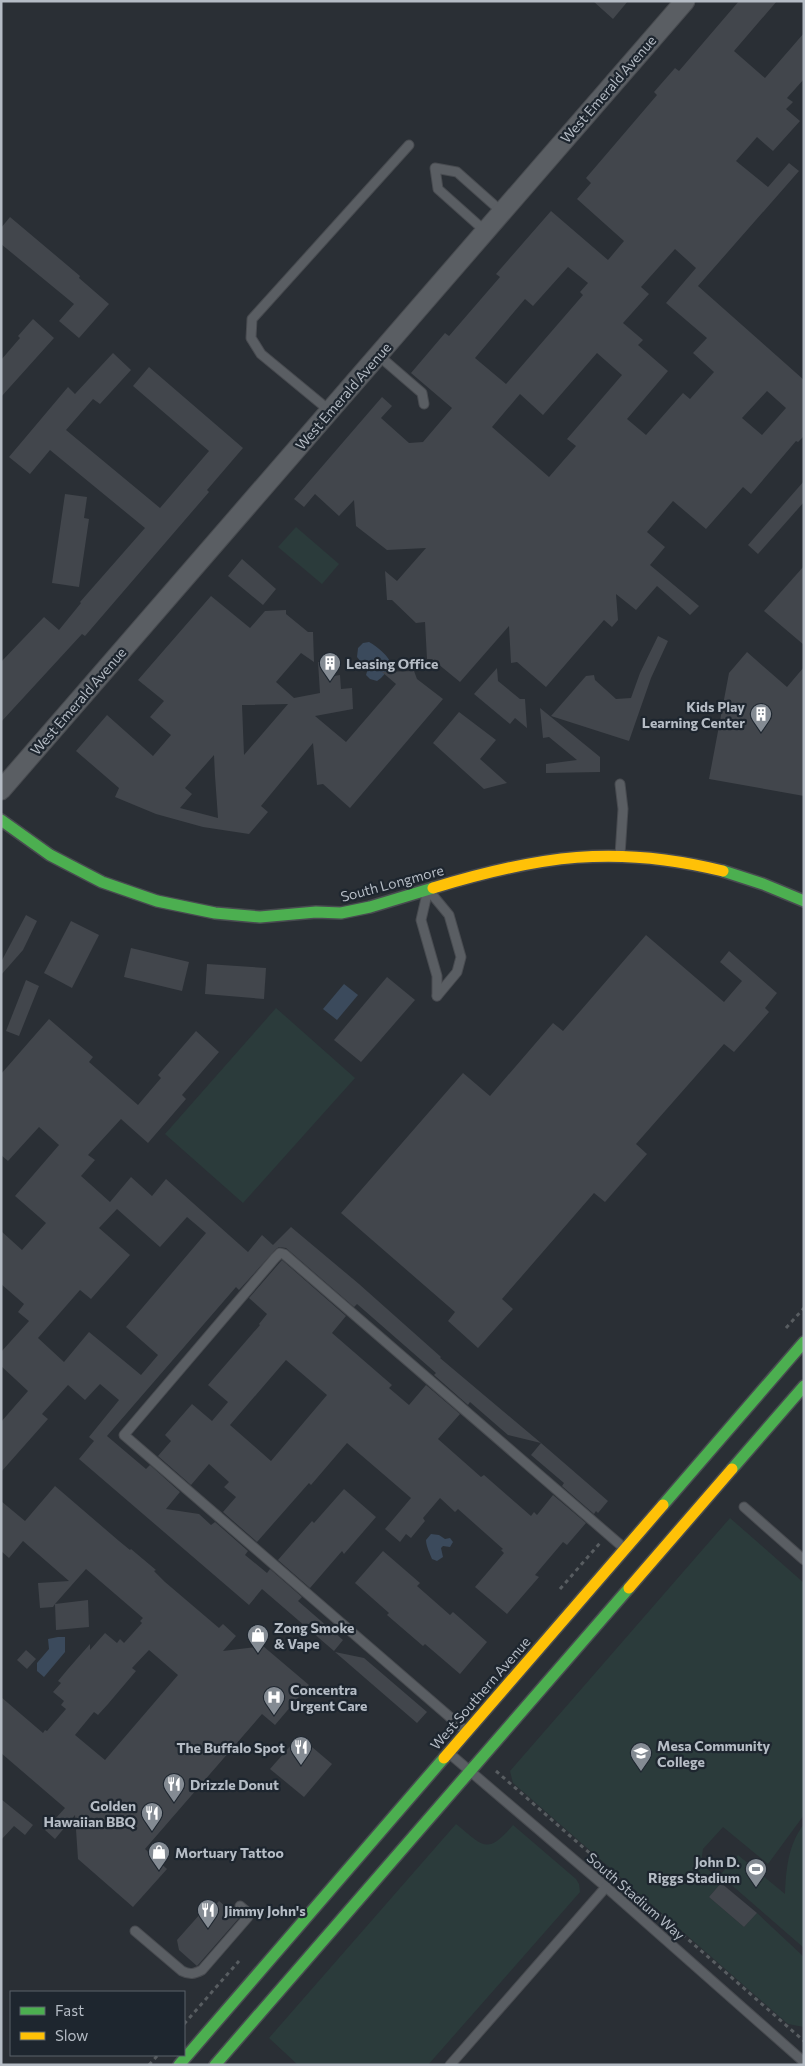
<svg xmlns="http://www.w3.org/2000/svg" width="805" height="2066" font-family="Commissioner,sans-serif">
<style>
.green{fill:#2b3b3b}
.water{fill:#3b4a5c}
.building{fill:#42464c;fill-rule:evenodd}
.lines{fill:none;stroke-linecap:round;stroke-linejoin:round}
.lane-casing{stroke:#484b50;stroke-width:11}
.street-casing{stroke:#484b50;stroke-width:21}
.fast-casing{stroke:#484b50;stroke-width:14}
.slow-casing{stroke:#484b50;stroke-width:14}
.path{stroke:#585d61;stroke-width:3;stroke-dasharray:4 4;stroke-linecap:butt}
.lane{stroke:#5a5e63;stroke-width:9}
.street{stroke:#5a5e63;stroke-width:19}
.fast{stroke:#4caf50;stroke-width:11}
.slow{stroke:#ffc107;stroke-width:11}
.labels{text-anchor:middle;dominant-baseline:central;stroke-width:4.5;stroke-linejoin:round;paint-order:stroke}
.street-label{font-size:14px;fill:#b5bcc5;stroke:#1e262f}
.poi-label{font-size:14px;font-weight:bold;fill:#b5bcc5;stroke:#1e262f;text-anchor:start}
</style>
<rect width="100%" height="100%" fill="#2a2f35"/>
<g class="green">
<polygon points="296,527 339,564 322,584 278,547"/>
<polygon points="276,1008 355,1078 243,1203 165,1134"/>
<polygon points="730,1518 804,1583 804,1815 768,1864 723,1827 703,1849 701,1862 721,1883 709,1897 744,1927 757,1913 804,1957 804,2027 788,2024 513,1783 510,1771"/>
<path d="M456,1824c27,22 31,32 57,1l63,54 3,5 1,8 -152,173h-130l-29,-27z"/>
<path d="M804,1824v124l-84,-73 18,-20 47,39c1,-25 3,-49 19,-70z"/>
</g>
<g class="water">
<path d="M369,642c9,5 20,14 23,24l-11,12 -4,3 -7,-2 -4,-4 4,-14 -9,1 -4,-5 1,-9 5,-5z"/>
<polygon points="344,984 358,995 337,1020 323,1009"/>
<path d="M431,1534l8,1 6,4 5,-1 3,4 -3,5 -7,-1 -2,2 2,9 -6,4 -5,-2c-2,-5 -6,-13 -6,-19z"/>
<polygon points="58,1637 65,1637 65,1652 44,1677 37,1671 37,1663 49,1649 48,1639"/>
</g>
<g class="building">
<polygon points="593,1 628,1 613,19"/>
<path d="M739,1h38l-43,50 31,27 39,-45v46l-17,19 6,4 -7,7 14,12 -27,30 -16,-14 -21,24 32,26 21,-24 10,8 -101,115 106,94v56l-6,6 -2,-1 -45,53 -8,-7 -37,42 -33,-28 -26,31 18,15 -15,18 49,41 -9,9 -33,-29 -21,24 -20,-16 2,26 -6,7 -8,-7 -58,67 -29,-25 -6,1 -2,-37 -49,56 -28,-23h-5l-2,-37 -9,1 -24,-23h-5l-2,-29 12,10 29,-33 -39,2 -31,-24 -2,-26 -15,16 -24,-22 -11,13 -10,-8 88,-102 10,9 -11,12 28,25 14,-1 29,-34 -41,-35 34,-40 4,3 51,-59 -4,-3 55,-63 57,49 16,-19 -47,-42 14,-16 -5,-5 71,-83 -3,-3 21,-24 4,3zM675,249l21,19 -30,35 41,35 -14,15 21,19 -24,27 -7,-6 -37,42 -19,-16 41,-48 -30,-26 5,-5 -20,-17 26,-29 -8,-7zM568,267l20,16 -8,9 3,3 -77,89 -31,-26 50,-59 8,7zM597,353l25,22 -55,64 9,7 -27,31 -57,-50 28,-33 23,21zM767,391l19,17 -24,27 -20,-17z"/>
<polygon points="10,217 80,276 79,278 109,304 79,338 59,321 74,304 1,244 1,228"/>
<polygon points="33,319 54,338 1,397 1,360 20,338 18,336"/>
<polygon points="113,353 131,370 100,404 93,399 66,430 160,508 209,451 133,386 149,367 243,448 207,490 209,492 85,636 82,634 1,722 1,662 44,617 59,630 81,603 80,602 145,528 50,450 30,474 9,457 68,387 75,394"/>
<polygon points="804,481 804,502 758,554 748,545"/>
<polygon points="65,494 87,497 84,518 89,519 79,587 52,583"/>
<polygon points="242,559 276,589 263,605 228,576"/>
<polygon points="804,566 804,645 764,611"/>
<path d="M211,596l39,32 15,-17 21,-1v4l22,18h5l1,30 -13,-9 -25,29 18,16 26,-5 -2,-31 15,-1 1,15 6,-1 1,14 11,-1 1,21 -38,7 31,26 50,-58 -14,-12 32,-1 3,8 26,20 -93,109 -27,-24 -6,1 -4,-42 -52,63 7,6 -19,22 -46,-7 -47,-13 -41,-17 4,-9 -43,-37 31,-36 46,41 18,-21 -21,-18 14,-16 -26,-21zM288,704l-44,51 -2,-50zM214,755l1,21 3,42 -38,-10 12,-14 -7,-6z"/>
<polygon points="658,636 668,641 651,678 629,741 551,716 586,676 594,675 595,680 616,699 631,698 640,673"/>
<polygon points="747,652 787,687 804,667 804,796 709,779 729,673"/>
<polygon points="497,668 498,681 520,699 525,699 527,728 515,718 510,724 474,694"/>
<polygon points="540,708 600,757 600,772 546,773 546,764 577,760 549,737 543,738"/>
<polygon points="459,712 496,740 480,759 507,783 484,789 433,743"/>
<polygon points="26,915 37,921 23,950 1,975 1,962"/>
<polygon points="71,921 99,935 72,988 44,973"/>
<polygon points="646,935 724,1002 742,981 720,962 729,951 777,993 765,1008 769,1012 734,1052 724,1044 636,1144 647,1154 605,1202 594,1193 502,1299 513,1309 478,1348 448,1321 455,1312 341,1213 463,1073 490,1096 553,1023 563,1031"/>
<polygon points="131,948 189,962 182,991 124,977"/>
<polygon points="207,964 266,968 264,999 205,994"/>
<polygon points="387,977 415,1000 361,1062 334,1040"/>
<polygon points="26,980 39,986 19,1036 6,1031"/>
<path d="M49,1019l44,38 -4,5 49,43 23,-27 -3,-3 38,-44 23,21 -37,43 4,4 -38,44 -27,-24 -33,36 7,5 -14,16 29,26 21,-25 21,19 14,-17 82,73 14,-17 11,10 18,-18 68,57 82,73 -1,1 101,85 -33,-8 -38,-33 -2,3 -34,-30 2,-2 -79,-69 -3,3 -68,-59 -7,-1 -3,2 -37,41 -3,-3 -129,149 39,33 4,-4 30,27 -14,17 33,5 12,11 4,-3 33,29 -3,4 22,18 3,-4 32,28 -4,4 45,39 -9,11 -72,-62 -13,16 -170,-146 15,-18 -5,-4 30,-37 -19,-16 -15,16 -17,-15 -26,29 6,5 -47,53v-50l27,-31 -27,-25v-14l28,-31 -11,-9 6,-8 -23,-20v-53l21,19 24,-27 -31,-27 44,-51 -20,-18 -31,34 -7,-6v-81zM117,1209l43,38 27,-30 19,16 -80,94 32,28 -17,20 -52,-43 -25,30 -26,-24 42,-48 11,9 39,-44 -31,-27z"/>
<path d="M282,1260l64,56 -14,17 60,52 -3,3 20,17 17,-20 34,29 -22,25 43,38 3,-2 47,41 3,-4 3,3 16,-20 33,28 -19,22 -4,-3 -28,33 4,2 -32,37 -32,-27 29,-34 -3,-3 2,-1 -45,-40 -3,3 -15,-14 -17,20 2,3 -14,17 -5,-4 -6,8 -15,-13 26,-31 -64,-55 -36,42 -2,-2 -52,59 -34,-30 13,-15 -12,-10 5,-5 -20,-18 -18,21 -33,-29 13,-15 -6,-6 27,-31 20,17 16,-19 -20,-17 52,-60 -1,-1 8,-10 -18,-16zM286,1360l41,35 -56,66 -41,-36z"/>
<polygon points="541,1443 608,1501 598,1513 596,1511 594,1514 562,1486 564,1483 531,1455"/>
<path d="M55,1486l64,55 11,9 1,-1 25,21 -2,1 11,11 54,46 4,-4 13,12 -13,15 40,-5 46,39 -34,40 -13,-11 -117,135 22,20 -34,38 -55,-48 -3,-44 -20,24 -10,-9 20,-22 -64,-55v-56l42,36 2,-3 2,1 19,-22 -5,-4 3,-4 -11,-9 8,-9 -3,-2 10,-12 22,-25v6l15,-17 12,10 3,-4 4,4 18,-20 -2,-2 3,-3 -57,-49 -31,35 33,-4 1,27 -33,3 -1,-26 -2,3 -13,1 -2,-25 31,-2 -46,-40 -14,17 -8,-7v-50l24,20zM149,1650l29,25 -73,85 -30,-25 19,-23 4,3 10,-11 28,-33 -4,-3z"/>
<polygon points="344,1489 376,1517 344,1554 342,1551 310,1588 278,1560 312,1521 314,1523"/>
<polygon points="383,1551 420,1583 417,1586 450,1615 453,1612 487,1642 460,1674 425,1644 423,1646 387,1615 389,1613 355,1583"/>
<polygon points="26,1650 36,1659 27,1669 17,1660"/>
<polygon points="335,1652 364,1658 427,1712 417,1723"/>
<polygon points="299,1736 332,1764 304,1797 270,1769"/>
<polygon points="1,1799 33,1825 25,1835 14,1826 1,1840"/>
<polygon points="721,1883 757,1913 744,1927 709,1897"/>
<polygon points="219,1901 239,1918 197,1966 179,1950 177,1940 201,1913 205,1916"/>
</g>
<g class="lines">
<g class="lane-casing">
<g id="lane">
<polyline points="485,231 438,189 435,168 457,172 502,212"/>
<polyline points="378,355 422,393 424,404"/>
<polyline points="330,411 261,354 251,338 252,319 409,145"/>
<polyline points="620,855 623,809 620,784"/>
<polyline points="430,892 449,915 461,957 457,972 437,996"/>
<polyline points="427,894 421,920 437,976 437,996"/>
<polyline points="744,1507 804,1560"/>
<polyline points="466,1731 124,1435 275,1258 280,1253 284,1254 624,1548"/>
<polyline points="450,1754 606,1887 804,2062"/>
<path d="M135,1931l47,40c8,4 12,3 20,-1l46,-53 -1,-5 -7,-6"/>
<polyline points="450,2065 606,1887"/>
</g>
</g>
<g class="street-casing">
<polyline id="street" points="1,790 685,1"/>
</g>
<g class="fast-casing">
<g id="fast">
<polyline points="1,820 50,855 102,882 157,901 215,913 260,917 316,912 341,913 370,907 433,888"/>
<polyline points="723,871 763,884 804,901"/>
<polyline points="732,1469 804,1386"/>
<polyline points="663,1505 804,1342"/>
<polyline points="179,2065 444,1758"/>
<polyline points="215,2065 629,1588"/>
</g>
</g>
<g class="slow-casing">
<g id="slow">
<path d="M433,888c105,-32 182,-44 290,-17"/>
<polyline points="629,1588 732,1469"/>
<polyline points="444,1758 663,1505"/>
</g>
</g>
<g class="path">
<polyline points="786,1328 804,1308"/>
<polyline points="560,1589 600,1543"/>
<polyline points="496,1771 804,2041"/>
<polyline points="184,2024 239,1961"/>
<polyline points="149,2065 158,2055"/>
</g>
<use href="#lane" class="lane"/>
<use href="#street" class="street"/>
<use href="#fast" class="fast"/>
<use href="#slow" class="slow"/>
</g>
<defs>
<g id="building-pin" transform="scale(1.125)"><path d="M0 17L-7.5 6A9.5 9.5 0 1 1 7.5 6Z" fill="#848b93" stroke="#1e262f"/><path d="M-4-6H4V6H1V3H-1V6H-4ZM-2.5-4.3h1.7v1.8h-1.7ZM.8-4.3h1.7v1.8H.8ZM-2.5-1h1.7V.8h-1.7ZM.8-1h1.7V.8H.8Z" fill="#fff"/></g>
<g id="shop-pin" transform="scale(1.125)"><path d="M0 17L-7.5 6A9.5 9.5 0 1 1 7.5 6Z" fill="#848b93" stroke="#1e262f"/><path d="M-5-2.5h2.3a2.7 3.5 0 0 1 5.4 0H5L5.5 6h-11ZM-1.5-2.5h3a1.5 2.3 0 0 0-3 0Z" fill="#fff"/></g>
<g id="hospital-pin" transform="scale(1.125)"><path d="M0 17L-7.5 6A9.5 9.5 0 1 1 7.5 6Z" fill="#848b93" stroke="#1e262f"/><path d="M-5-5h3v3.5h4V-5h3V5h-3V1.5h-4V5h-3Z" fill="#fff"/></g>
<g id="restaurant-pin" transform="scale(1.125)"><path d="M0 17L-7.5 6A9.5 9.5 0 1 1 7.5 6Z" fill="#848b93" stroke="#1e262f"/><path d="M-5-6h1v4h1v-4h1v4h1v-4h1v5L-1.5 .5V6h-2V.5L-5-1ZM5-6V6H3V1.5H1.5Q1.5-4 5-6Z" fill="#fff"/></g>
<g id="university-pin" transform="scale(1.125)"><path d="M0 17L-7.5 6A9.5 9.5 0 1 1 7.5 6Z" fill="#848b93" stroke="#1e262f"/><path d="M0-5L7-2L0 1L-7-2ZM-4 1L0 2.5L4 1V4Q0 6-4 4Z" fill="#fff"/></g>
<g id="stadium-pin" transform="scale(1.125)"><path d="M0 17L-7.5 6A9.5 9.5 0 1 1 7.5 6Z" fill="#848b93" stroke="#1e262f"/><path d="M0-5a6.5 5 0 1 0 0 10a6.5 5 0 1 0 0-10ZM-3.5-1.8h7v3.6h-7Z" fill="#fff"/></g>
</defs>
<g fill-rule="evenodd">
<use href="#building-pin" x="330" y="663"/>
<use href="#building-pin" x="761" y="714"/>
<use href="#shop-pin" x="258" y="1635"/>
<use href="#hospital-pin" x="274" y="1697"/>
<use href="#restaurant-pin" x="301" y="1747"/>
<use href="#university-pin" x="641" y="1753"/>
<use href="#restaurant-pin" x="174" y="1784"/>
<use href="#restaurant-pin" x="152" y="1813"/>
<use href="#shop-pin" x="159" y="1852"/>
<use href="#stadium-pin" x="756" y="1869"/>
<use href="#restaurant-pin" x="208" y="1910"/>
</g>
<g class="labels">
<g class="street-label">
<text transform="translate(608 89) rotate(-49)">West Emerald Avenue</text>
<text transform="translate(343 396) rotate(-49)">West Emerald Avenue</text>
<text transform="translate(78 701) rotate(-49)">West Emerald Avenue</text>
<text transform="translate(392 883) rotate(-15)">South Longmore</text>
<text transform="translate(480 1693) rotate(-49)">West Southern Avenue</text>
<text transform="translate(636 1896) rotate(41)">South Stadium Way</text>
</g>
<g class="poi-label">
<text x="346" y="663">Leasing Office</text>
<text x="745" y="706" text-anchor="end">Kids Play<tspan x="745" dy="16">Learning Center</tspan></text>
<text x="274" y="1627">Zong Smoke<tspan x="274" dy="16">&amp; Vape</tspan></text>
<text x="290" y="1689">Concentra<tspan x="290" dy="16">Urgent Care</tspan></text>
<text x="657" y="1745">Mesa Community<tspan x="657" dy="16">College</tspan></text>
<text x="285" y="1747" text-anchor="end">The Buffalo Spot</text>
<text x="190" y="1784">Drizzle Donut</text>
<text x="136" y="1805" text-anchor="end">Golden<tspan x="136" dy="16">Hawaiian BBQ</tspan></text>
<text x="175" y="1852">Mortuary Tattoo</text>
<text x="740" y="1861" text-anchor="end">John D.<tspan x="740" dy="16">Riggs Stadium</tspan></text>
<text x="224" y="1910">Jimmy John's</text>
</g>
</g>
<rect width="805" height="2066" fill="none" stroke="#b5bcc5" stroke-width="5"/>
<rect x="10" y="1991" width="175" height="65" fill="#1e262f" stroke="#5a626b"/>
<rect x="20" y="2007" width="25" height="8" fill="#4caf50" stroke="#5a626b"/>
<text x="55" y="2016" font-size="15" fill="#b5bcc5">Fast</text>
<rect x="20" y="2032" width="25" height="8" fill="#ffc107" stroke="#5a626b"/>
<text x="55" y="2041" font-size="15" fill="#b5bcc5">Slow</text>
</svg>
